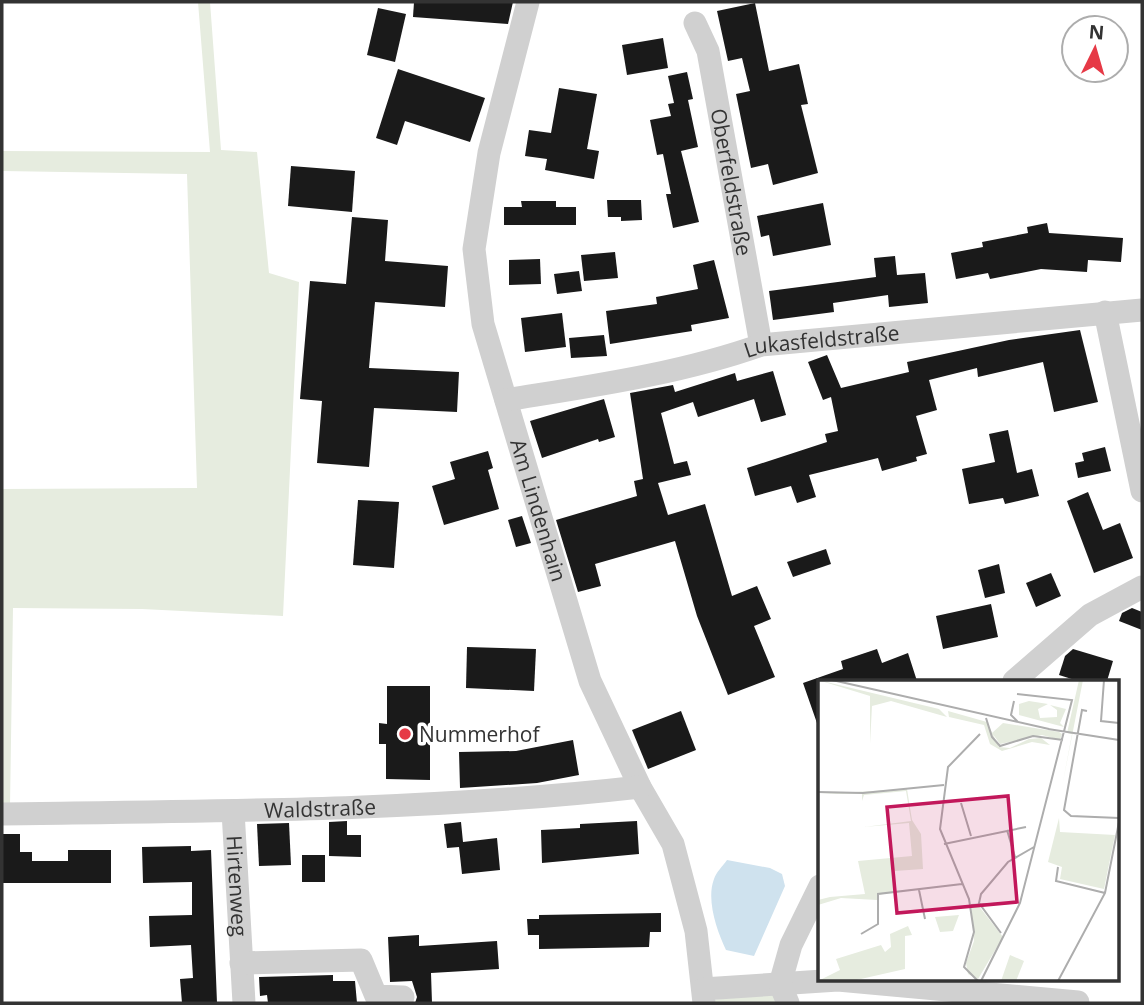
<svg xmlns="http://www.w3.org/2000/svg" width="1144" height="1005" font-family="'Open Sans',sans-serif">
<style>
.green{fill:#e6ecdf}
.water{fill:#cfe2ee}
.building{fill:#1a1a1a}
.lines{fill:none;stroke-linecap:round;stroke-linejoin:round}
.minor{stroke:#d0d0d0;stroke-width:23}
.poi-dot{fill:#e63946;stroke:#fff;stroke-width:2.5}
.labels{text-anchor:middle;dominant-baseline:central;stroke-width:7;stroke-linejoin:round;paint-order:stroke}
.street-label{font-size:21px;fill:#333;stroke:#fff}
.poi-label{font-size:21px;fill:#333;stroke:#fff;text-anchor:start}
.inset-road{fill:none;stroke:#adadad;stroke-width:2}
.view{fill:#c2185b;fill-opacity:0.15;stroke:#c2185b;stroke-width:3.5}
.inset-edge{fill:none;stroke:#333;stroke-width:3.5}
</style>
<rect width="100%" height="100%" fill="#fff"/>
<g class="green">
<polygon points="198,2 210,2 221,150 257,152 269,273 299,282 283,616 142,609 13,608 10,807 2,808 2,489 197,488 187,174 2,171 2,151 210,152"/>
<polygon points="773,994 777,1003 711,1003 711,1000"/>
</g>
<path class="water" d="M727,860l43,8 12,6 3,12 -31,70 -28,-6c-9,-19 -20,-50 -12,-71 2,-7 9,-13 13,-19z"/>
<g class="building">
<polygon points="414,2 513,2 508,24 413,17"/>
<polygon points="755,3 769,71 799,64 808,104 801,105 818,173 773,185 768,164 751,168 736,94 750,91 742,58 728,61 717,11"/>
<polygon points="378,8 406,14 395,62 367,55"/>
<polygon points="663,38 668,68 627,75 622,45"/>
<polygon points="398,69 485,98 470,142 405,121 397,145 376,138"/>
<polygon points="687,72 693,99 688,100 698,147 681,151 699,222 673,228 666,194 671,194 663,154 657,155 650,120 671,116 668,104 674,103 668,76"/>
<polygon points="559,88 597,94 587,149 599,151 594,179 545,170 547,159 525,156 529,130 551,133"/>
<polygon points="291,166 355,171 352,212 288,206"/>
<polygon points="607,200 641,200 642,220 621,221 621,217 608,217"/>
<polygon points="521,201 556,201 556,207 576,207 576,225 504,225 504,207 522,207"/>
<polygon points="823,203 831,245 773,256 769,235 761,237 757,216"/>
<polygon points="352,217 388,220 385,261 448,266 445,307 375,302 369,368 459,372 457,412 374,408 369,467 317,463 322,401 300,399 310,281 346,284"/>
<polygon points="1047,223 1049,233 1123,238 1121,262 1088,260 1087,272 1041,269 990,279 988,273 956,279 951,253 983,247 982,242 1028,233 1027,227"/>
<polygon points="615,252 618,278 584,281 581,255"/>
<polygon points="895,256 897,275 925,273 928,303 889,307 888,295 833,303 834,312 773,320 769,291 876,277 874,258"/>
<polygon points="540,259 541,284 509,285 509,260"/>
<polygon points="714,260 729,318 691,325 692,331 610,344 606,311 657,304 656,297 698,289 693,265"/>
<polygon points="579,271 582,291 557,294 554,274"/>
<polygon points="562,313 566,347 525,352 521,318"/>
<polygon points="1080,330 1098,402 1054,412 1043,362 978,377 977,368 929,380 937,410 916,416 927,454 916,457 917,461 882,471 878,458 809,475 816,497 797,503 791,486 755,496 747,468 827,442 825,434 838,431 831,397 823,400 808,362 827,355 841,388 909,372 907,362 1009,340"/>
<polygon points="604,335 607,356 571,358 569,338"/>
<polygon points="773,371 786,415 761,422 754,399 698,417 693,402 661,413 674,464 687,461 691,475 658,483 668,515 705,504 732,596 757,586 771,619 754,626 775,677 728,695 697,616 675,541 595,564 601,586 578,592 556,520 637,496 634,481 643,479 630,393 673,385 675,392 735,373 737,381"/>
<polygon points="604,399 615,437 599,442 598,439 542,458 530,421"/>
<polygon points="1008,430 1017,473 1032,469 1039,496 1005,504 1003,498 969,504 962,469 995,462 989,434"/>
<polygon points="1105,447 1111,471 1078,478 1075,463 1084,461 1082,453"/>
<polygon points="488,451 493,468 488,470 499,509 444,525 432,486 455,479 450,462"/>
<polygon points="1088,492 1103,530 1120,523 1133,558 1094,573 1067,501"/>
<polygon points="358,500 399,502 394,568 353,565"/>
<polygon points="522,516 531,543 516,547 508,520"/>
<polygon points="826,549 831,564 793,577 787,562"/>
<polygon points="999,564 1005,593 985,598 978,570"/>
<polygon points="1051,573 1061,596 1036,607 1026,583"/>
<polygon points="991,604 998,637 943,649 936,616"/>
<polygon points="1132,608 1142,612 1142,630 1119,621 1122,613"/>
<polygon points="467,647 536,649 534,691 466,688"/>
<polygon points="877,649 882,663 908,653 917,681 820,681 820,725 818,726 803,683 843,669 841,661"/>
<polygon points="1073,649 1113,661 1107,681 1078,681 1059,675 1065,656"/>
<polygon points="387,686 430,686 430,780 386,779 386,744 379,744 379,723 387,724"/>
<polygon points="681,711 696,750 648,769 632,730"/>
<polygon points="573,740 579,775 537,783 460,788 459,752 516,751"/>
<polygon points="347,821 347,835 361,835 361,857 329,856 329,822"/>
<polygon points="637,821 639,854 542,863 541,830 580,828 580,824"/>
<polygon points="461,822 463,842 497,838 500,870 462,874 459,847 447,848 444,824"/>
<polygon points="289,823 291,865 259,866 257,824"/>
<polygon points="2,834 20,834 20,852 32,852 32,861 68,861 68,850 111,850 111,883 2,883"/>
<polygon points="191,846 191,851 211,850 217,1003 182,1003 180,979 193,978 191,945 150,947 149,916 192,915 192,882 143,883 142,847"/>
<rect x="302" y="855" width="23" height="27"/>
<polygon points="661,913 661,932 650,932 649,947 539,949 539,935 528,935 527,919 539,919 539,915"/>
<polygon points="419,935 419,946 497,941 499,969 431,973 432,1003 415,1003 417,997 412,981 390,982 388,937"/>
<polygon points="333,975 333,981 355,981 357,1003 268,1003 267,995 260,996 259,977"/>
</g>
<g class="lines">
<g class="minor">
<path id="s1" d="M528,2l-39,151 -15,96 9,75 107,357 50,106 33,57 23,87 8,72"/>
<path id="s2" d="M695,23l13,28 53,294"/>
<polyline points="1105,312 1142,491"/>
<path id="s3" d="M506,400c85,-14 173,-26 255,-55l381,-35"/>
<polyline points="1014,681 1090,615 1142,587"/>
<path id="s4" d="M233,811l11,192"/>
<path id="s5" d="M2,814c213,-3 426,-3 638,-27"/>
<polyline points="241,963 361,960 376,996 403,997"/>
<polyline points="703,989 838,980 1078,1002"/>
<polyline points="788,1003 780,984 791,945 820,886"/>
</g>
</g>
<circle class="poi-dot" cx="405" cy="734" r="7"/>
<g class="labels">
<g class="street-label">
<text stroke="none"><textPath href="#s2" startOffset="164">Oberfeldstraße</textPath></text>
<text stroke="none"><textPath href="#s3" startOffset="322">Lukasfeldstraße</textPath></text>
<text stroke="none"><textPath href="#s1" startOffset="523">Am Lindenhain</textPath></text>
<text stroke="none"><textPath href="#s5" startOffset="318">Waldstraße</textPath></text>
<text stroke="none"><textPath href="#s4" startOffset="75">Hirtenweg</textPath></text>
</g>
<g class="poi-label">
<text x="419" y="734">Nummerhof</text>
</g>
</g>
<g transform="translate(818 680)">
<rect width="301" height="301" fill="#fff"/>
<path d="M0,0l121,29 8,8 -56,-16 -19,5 -2,38v-48zM261,0h4l-21,107 10,-53 -5,-1zM211,21l19,3 -10,5 2,9 17,-1v-7l-7,-5 16,4 -6,14 4,4 -45,-12v-11zM130,31l39,11 12,25 11,1 19,-9 12,-1 9,7 -18,-3 -30,9 -12,-7 -6,-19 -35,-8zM185,43l56,9 3,2 -2,6 -18,-5 -42,9 -8,-11zM89,109l5,31 9,14 2,35 -28,2 1,21 -19,3v5l-36,-2 -23,7v-5l12,-3 35,-3 -7,-33 54,-5 -3,-33 -45,4 47,-6 -5,-30 -42,4 -2,6v-7h-42zM241,138l1,14 55,3 -11,54 -44,-10 2,-12 -14,-5zM160,225l25,32 -25,42 -10,-5 -2,-11 8,-22 -3,-35zM141,235l-6,16 -13,1 -5,-15zM90,246l4,9 -7,1v33l-53,12h-34l22,-11 -4,-11 45,-14 4,7 6,-5 -1,-13zM192,275l14,6 -8,20h-15z" fill="#e6ecdf"/>
<path class="inset-road" d="M14,0l217,49M286,0l-3,41 18,2M196,21l-3,14 7,7M269,31l-5,-1 -18,100 7,6 48,2M168,38l6,19 8,9 33,-10 30,4M230,49l71,11M0,112l45,1 81,-8M143,123l10,33M189,150l8,27M126,164l82,-17M240,187l-2,14 49,12M101,210l6,29M153,225l39,-2M183,253l-22,-30 2,-9 27,-32 26,-15M43,254l17,-10v-30l84,-10M160,301l-14,-14 10,-35 -5,-33 -29,-70 8,-62 32,-33M163,301l39,-78 52,-203 -55,-6M240,301l47,-88 14,-71"/>
<path class="view" d="M190,116l9,106 -120,11 -10,-106z"/>
<rect width="301" height="301" class="inset-edge"/>
</g>
<rect width="1144" height="1005" fill="none" stroke="#333333" stroke-width="7"/>
<g transform="translate(1095 49) rotate(5)"><circle r="33" fill="#ffffff" stroke="#adadad" stroke-width="2"/>
<path d="M0-5L12 26L0 18L-12 26Z" fill="#e63946"/>
<text y="-10" font-size="19" font-weight="bold" text-anchor="middle" fill="#333333">N</text>
</g>
</svg>
